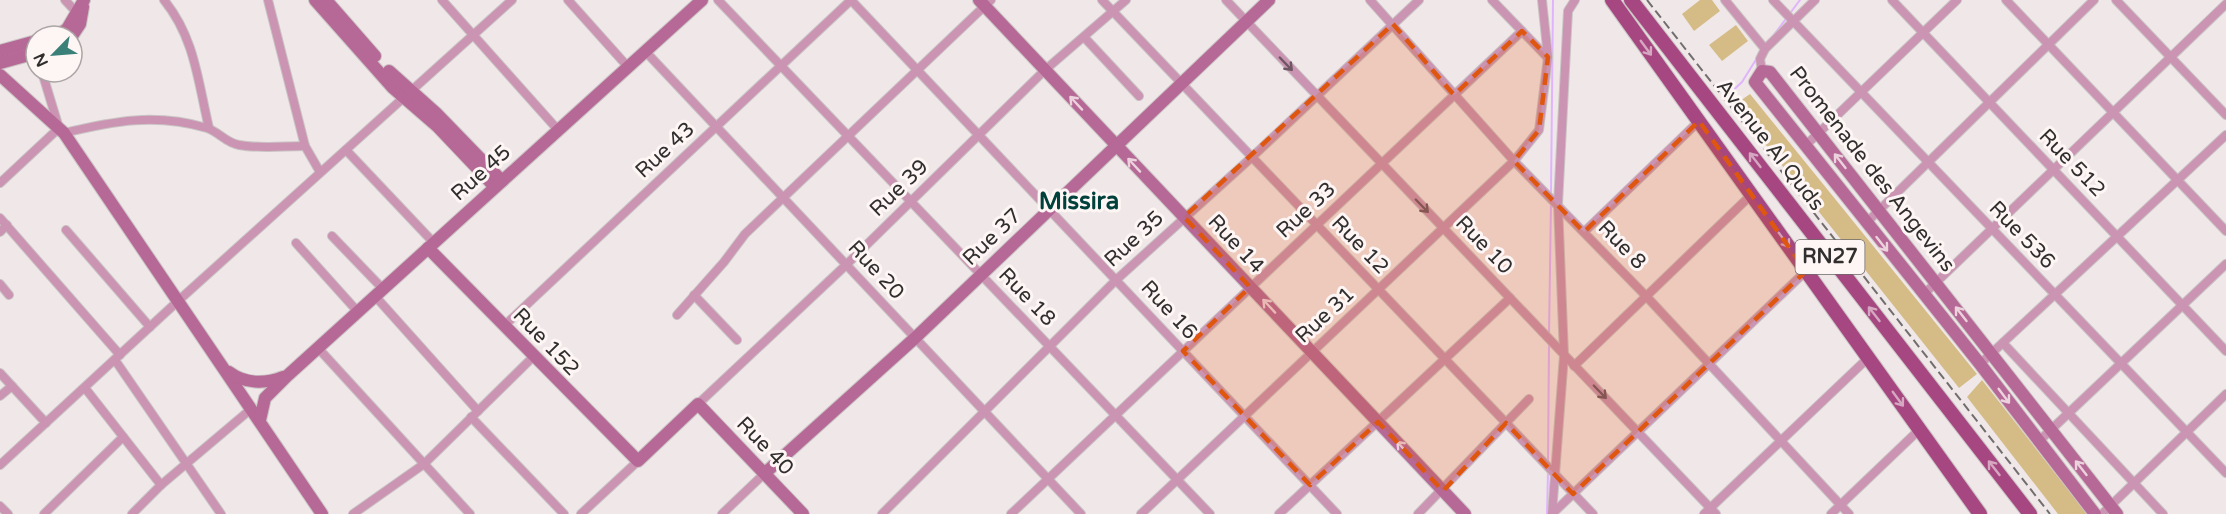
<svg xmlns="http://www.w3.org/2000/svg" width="2226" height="514" font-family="'Varela Round',sans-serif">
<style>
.green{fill:#d5bc87}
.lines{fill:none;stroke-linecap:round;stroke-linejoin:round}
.stream{stroke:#dfb4fd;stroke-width:2}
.street-casing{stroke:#cac3c3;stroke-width:10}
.secondary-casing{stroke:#cac3c3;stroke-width:14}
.primary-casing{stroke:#cac3c3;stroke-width:16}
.street{stroke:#ca94b2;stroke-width:8}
.secondary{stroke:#b66896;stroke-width:12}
.primary{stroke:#a64782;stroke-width:14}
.rail{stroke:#726e6e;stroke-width:2;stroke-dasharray:9 4.5;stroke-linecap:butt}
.oneway{stroke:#d6a7c1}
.oneway2{stroke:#6e5763}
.oneway3{stroke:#ecd2dd}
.marked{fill:#df570e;fill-opacity:0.2;stroke:#df570e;stroke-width:4.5;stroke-dasharray:12 8;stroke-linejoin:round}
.labels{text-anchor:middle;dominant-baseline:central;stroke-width:6;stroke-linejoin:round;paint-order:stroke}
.shield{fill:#fef5f5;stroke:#6e6a6a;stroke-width:1.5}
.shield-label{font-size:20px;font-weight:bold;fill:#312e2e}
.street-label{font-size:21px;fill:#312e2e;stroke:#fef5f5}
.quarter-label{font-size:24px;font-weight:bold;fill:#00413c;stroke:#fef5f5}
</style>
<rect width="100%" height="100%" fill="#f0e8e8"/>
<g class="green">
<polygon points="1700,0 1712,0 1720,11 1694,31 1682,14"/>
<polygon points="1736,25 1748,41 1722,61 1709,45"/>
<polygon points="1750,94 1977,374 1959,388 1734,105"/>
<polygon points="1982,380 2087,514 2058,514 1967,397"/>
</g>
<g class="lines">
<g class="stream">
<polyline points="1773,36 1800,0"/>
<polyline points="1727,96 1742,82 1757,58"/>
<polyline points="1551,193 1553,0"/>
<polyline points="1549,334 1551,202"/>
<polyline points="1548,463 1549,343"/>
<polyline points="1547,514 1548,472"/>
</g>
<g class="street-casing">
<g id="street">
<polyline points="65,0 79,15"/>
<path d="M164,0c31,38 34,82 45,128"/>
<polyline points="268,0 305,146 320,172"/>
<polyline points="442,0 558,130"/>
<polyline points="568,0 628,67"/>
<polyline points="718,0 1210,514"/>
<polyline points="851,0 1337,514"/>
<polyline points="1102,0 1593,514"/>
<polyline points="1226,0 1716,514"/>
<polyline points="1370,0 1514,161 1646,296 1849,514"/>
<polyline points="1492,0 1547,57"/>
<polyline points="1725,0 1765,49"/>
<polyline points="1773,0 2226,473"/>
<polyline points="1892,0 2226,351"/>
<polyline points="2006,0 2226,231"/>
<polyline points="2116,0 2226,115"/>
<polyline points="1084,37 1139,96"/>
<polyline points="645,51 1081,514"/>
<polyline points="1762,71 1760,59 1765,49 1815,0"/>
<path d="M64,133c50,-12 91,-20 143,-5 12,4 19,15 32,17 21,4 45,1 66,1"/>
<polyline points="1805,146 1957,0"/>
<polyline points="346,150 434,243"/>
<polyline points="0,183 59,128 42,72"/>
<polyline points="0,218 120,355"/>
<polyline points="1866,223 2094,0"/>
<polyline points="66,230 150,327"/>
<polyline points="0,232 7,225"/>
<polyline points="1584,232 1699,121"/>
<polyline points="332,236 383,289"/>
<polyline points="296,243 358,312"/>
<polyline points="0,284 9,295"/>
<polyline points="694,295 737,340"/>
<polyline points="1923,295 2226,4"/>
<polyline points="375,296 478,411"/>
<polyline points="677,315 724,262 745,234 991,0"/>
<polyline points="504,326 851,0"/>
<polyline points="2003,343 2163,514"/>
<polyline points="318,348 470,514"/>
<polyline points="115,360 221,514"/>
<polyline points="1980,364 2226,135"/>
<polyline points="1574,366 1751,195"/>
<polyline points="0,373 46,423"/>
<polyline points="85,388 161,485"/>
<polyline points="0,396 12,386"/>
<polyline points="698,404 846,265 1045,70 1126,0"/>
<polyline points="471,417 564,514"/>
<polyline points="2038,442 2226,264"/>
<polyline points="0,465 178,301 512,0"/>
<polyline points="0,506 8,514"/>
<polyline points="44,514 123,437"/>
<polyline points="132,514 161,485 251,409"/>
<polyline points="353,514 424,464 533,357"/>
<polyline points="581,514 638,461"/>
<polyline points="722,514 765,473"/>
<polyline points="882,514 1116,280 1252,157 1419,0"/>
<polyline points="1011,514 1522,31"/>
<polyline points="1141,514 1514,161 1539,130 1548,57 1542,0"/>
<polyline points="1279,514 1510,298"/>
<polyline points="1418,514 1529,399"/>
<polyline points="1552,514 1564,355 1558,204 1568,11 1575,0"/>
<polyline points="1552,514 1806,271"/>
<polyline points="1704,514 1868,358"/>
<polyline points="1831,514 1920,429"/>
<polyline points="2102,514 2226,394"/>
</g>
</g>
<g class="secondary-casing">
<g id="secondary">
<polyline points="315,0 393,88 438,127 495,187"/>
<polyline points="326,0 375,56"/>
<polyline points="979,0 1465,514"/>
<polyline points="56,36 67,29 84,0"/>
<polyline points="72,36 80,24 83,7"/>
<polyline points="0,51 36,41"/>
<polyline points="0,63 36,53"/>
<polyline points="389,71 436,113 502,181"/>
<polyline points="0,75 64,133 322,514"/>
<polyline points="428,248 638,461 698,404 803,514"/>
<path d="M229,372c16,12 36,12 54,5"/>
<polyline points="260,420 265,398 287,376 702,0"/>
<polyline points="765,473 915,338 1269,0"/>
<polyline points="2095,514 1980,364 1755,82 1762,71 1770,72 2117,514"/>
</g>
</g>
<g class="primary-casing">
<g id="primary">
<polyline points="1612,0 1980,514"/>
<polyline points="1631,0 2030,514"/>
</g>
</g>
<use href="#street" class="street"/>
<use href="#secondary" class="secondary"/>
<use href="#primary" class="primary"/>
<polyline class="rail" points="1647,0 2050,514"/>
</g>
<defs><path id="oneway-shaft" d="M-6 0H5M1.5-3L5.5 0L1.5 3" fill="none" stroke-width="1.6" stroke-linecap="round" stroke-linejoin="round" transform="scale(1.5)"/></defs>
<g class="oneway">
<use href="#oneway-shaft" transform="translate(1646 48) rotate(54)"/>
<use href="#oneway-shaft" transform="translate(1755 160) rotate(-128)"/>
<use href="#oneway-shaft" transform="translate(1784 240) rotate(54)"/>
<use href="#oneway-shaft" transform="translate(1874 314) rotate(-128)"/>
<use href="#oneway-shaft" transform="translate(1898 399) rotate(54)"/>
<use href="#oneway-shaft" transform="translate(1994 468) rotate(-128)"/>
</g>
<g class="oneway2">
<use href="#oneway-shaft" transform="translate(1286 64) rotate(46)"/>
<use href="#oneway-shaft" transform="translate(1422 206) rotate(46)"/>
<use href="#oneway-shaft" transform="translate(1600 392) rotate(46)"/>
</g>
<g class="oneway3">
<use href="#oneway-shaft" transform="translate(1076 103) rotate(-133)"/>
<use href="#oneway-shaft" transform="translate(1840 161) rotate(-128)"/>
<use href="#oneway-shaft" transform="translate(1134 165) rotate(-133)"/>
<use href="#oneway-shaft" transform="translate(1882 244) rotate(52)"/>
<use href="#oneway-shaft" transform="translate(1269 306) rotate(-133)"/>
<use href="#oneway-shaft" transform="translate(1961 314) rotate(-128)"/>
<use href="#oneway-shaft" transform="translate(2004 396) rotate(53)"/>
<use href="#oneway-shaft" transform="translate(1403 448) rotate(-133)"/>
<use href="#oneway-shaft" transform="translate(2081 468) rotate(-128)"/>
</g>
<path class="marked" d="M1393,24l61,71 68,-64 26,26 -9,73 -25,31 70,71 115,-111 107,150 -233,223 -67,-71 -63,68 -65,-69 -68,63 -127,-134 67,-64 -66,-70z"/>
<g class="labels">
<rect class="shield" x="1795.5" y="240" width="69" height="34" rx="4.5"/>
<g class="shield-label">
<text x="1830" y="257">RN27</text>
</g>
<g class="street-label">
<text transform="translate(1770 145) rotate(52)">Avenue Al Quds</text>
<text transform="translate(665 150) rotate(-43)">Rue 43</text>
<text transform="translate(2072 163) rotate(46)">Rue 512</text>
<text transform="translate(1872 169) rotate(52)">Promenade des Angevins</text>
<text transform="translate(481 173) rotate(-42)">Rue 45</text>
<text transform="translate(899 188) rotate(-44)">Rue 39</text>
<text transform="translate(1306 210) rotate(-43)">Rue 33</text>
<text transform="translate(2022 235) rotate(46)">Rue 536</text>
<text transform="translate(992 237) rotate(-44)">Rue 37</text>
<text transform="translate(1134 239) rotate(-43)">Rue 35</text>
<text transform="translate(1236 244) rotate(47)">Rue 14</text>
<text transform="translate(1360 245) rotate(46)">Rue 12</text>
<text transform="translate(1484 245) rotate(46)">Rue 10</text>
<text transform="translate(1622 245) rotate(46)">Rue 8</text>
<text transform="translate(876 270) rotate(47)">Rue 20</text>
<text transform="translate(1027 297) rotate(46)">Rue 18</text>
<text transform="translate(1169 310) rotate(47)">Rue 16</text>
<text transform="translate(1325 315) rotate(-43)">Rue 31</text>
<text transform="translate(546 342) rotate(46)">Rue 152</text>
<text transform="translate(765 446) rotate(46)">Rue 40</text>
</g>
<g class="quarter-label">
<text x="1079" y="201">Missira</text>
</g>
</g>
<g transform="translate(54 54) rotate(245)"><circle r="28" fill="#fef5f5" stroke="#aca5a5" stroke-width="1.5"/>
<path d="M0-4.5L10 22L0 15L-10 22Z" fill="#3a8079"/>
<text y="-9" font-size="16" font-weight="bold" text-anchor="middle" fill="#312e2e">N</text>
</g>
</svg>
